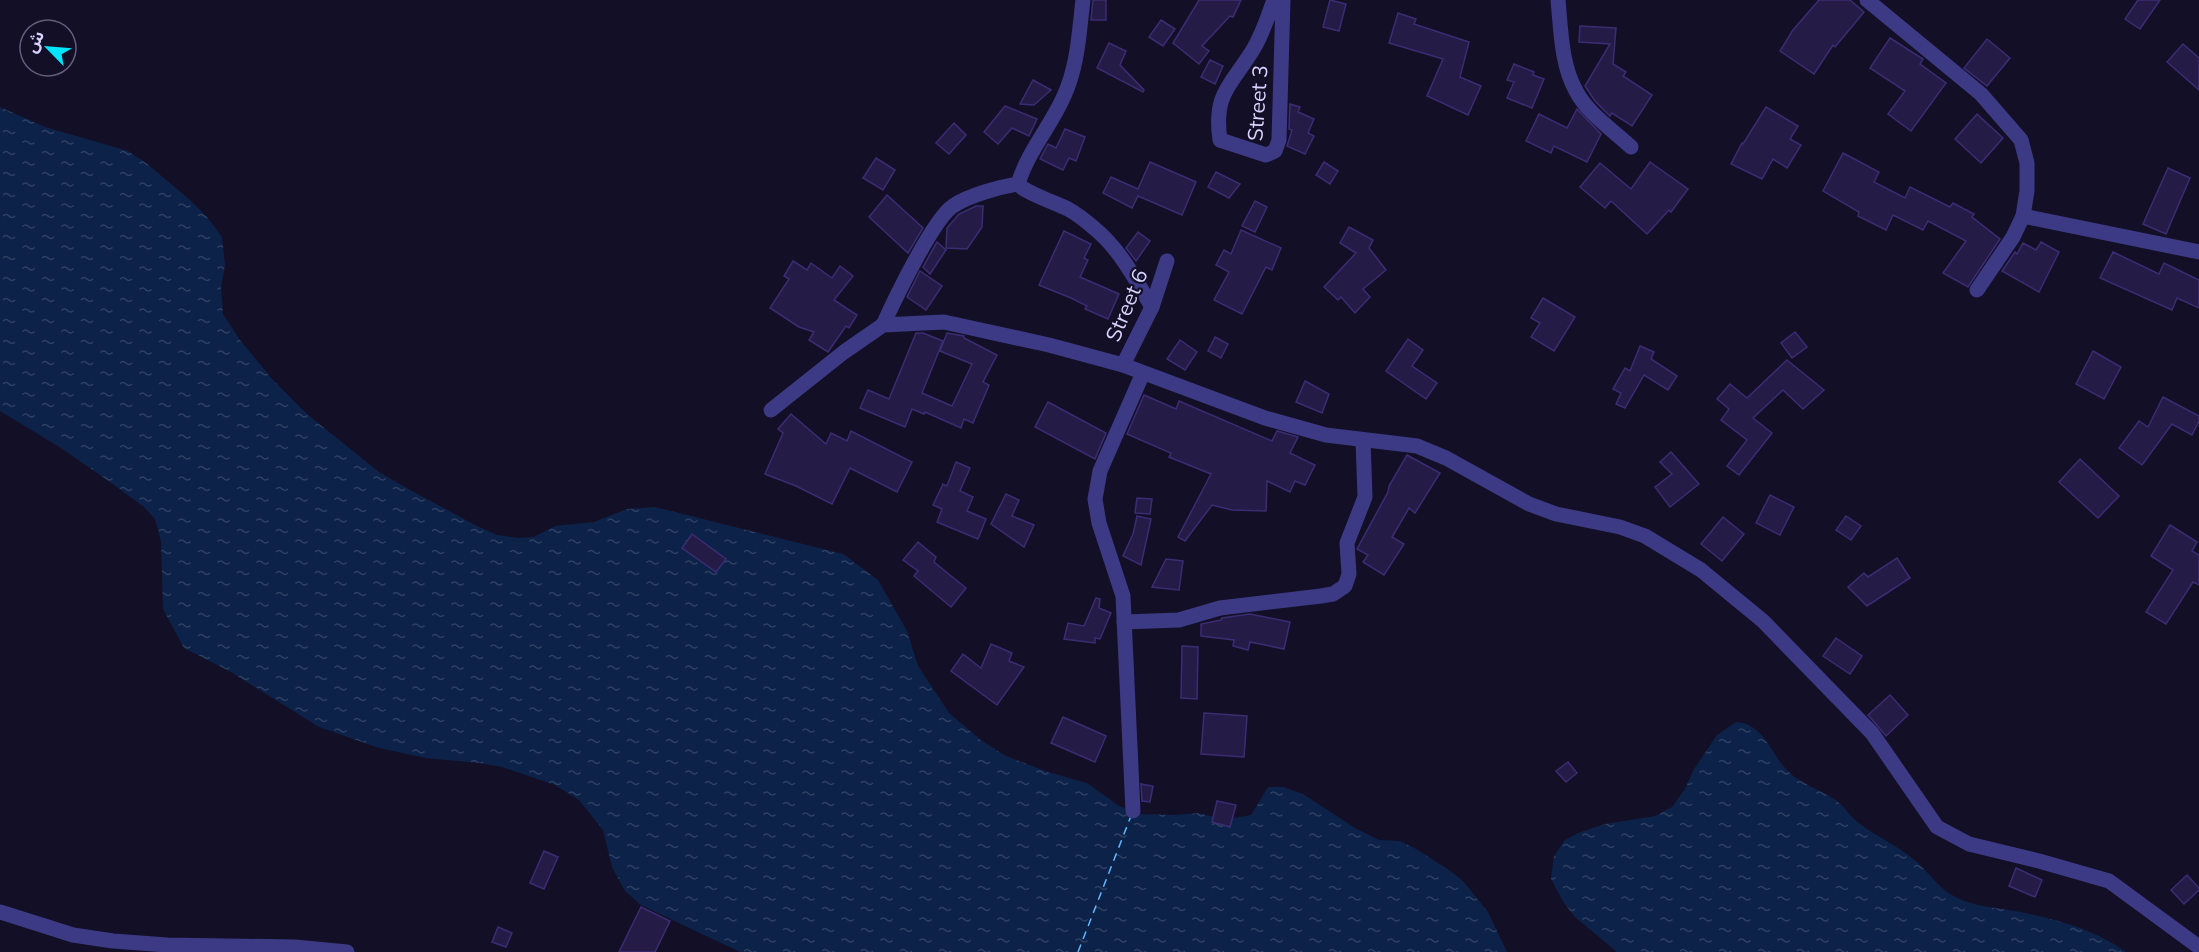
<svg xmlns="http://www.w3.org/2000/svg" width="2199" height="952" font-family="Mulish,'Noto Sans Arabic',sans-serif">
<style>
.water{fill:url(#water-ripples)}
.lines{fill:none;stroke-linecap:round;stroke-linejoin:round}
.ferry{stroke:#62b6ff;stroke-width:1.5;stroke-dasharray:8 6;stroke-linecap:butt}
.building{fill:#241b47;stroke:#3b2d73;stroke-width:1.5}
.minor{stroke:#3d3a85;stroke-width:15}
.labels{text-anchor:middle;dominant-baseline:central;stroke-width:4.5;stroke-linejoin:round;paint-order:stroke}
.street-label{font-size:21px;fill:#d9d4ff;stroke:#130f26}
</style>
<defs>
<pattern id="water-ripples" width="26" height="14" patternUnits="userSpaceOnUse" patternTransform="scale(1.5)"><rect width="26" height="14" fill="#0c2248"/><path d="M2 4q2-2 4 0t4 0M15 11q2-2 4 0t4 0" fill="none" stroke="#2f4163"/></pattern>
</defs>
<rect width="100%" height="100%" fill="#130f26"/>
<g class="water">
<polygon points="0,107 45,127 128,151 146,163 190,200 207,217 222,237 225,265 221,288 223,314 240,340 273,380 308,415 379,472 410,490 477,526 497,535 518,538 534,537 555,526 594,522 627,509 655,507 843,554 878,580 907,631 918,666 949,713 982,741 1006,756 1045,771 1087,783 1119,806 1141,814 1174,815 1199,813 1225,820 1251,815 1268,787 1283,787 1303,794 1355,828 1379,840 1400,841 1416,849 1449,870 1463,881 1488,912 1507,952 740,952 641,905 625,891 612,867 603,830 579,800 555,785 502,767 479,763 426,758 379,748 319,727 231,672 184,648 163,609 161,541 155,519 144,507 110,482 61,448 0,411"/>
<path d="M1736,722c27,1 35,32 51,48 13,14 34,20 50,31 9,7 14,17 23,23 17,13 37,21 53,35 12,9 21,23 33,32 20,15 45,16 69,20 37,7 80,18 111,41h-509l-42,-35 -11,-14 -13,-24 3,-23 11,-16 13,-7 27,-9 50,-8 17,-9 13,-18 9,-20 23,-34z"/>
</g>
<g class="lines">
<polyline class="ferry" points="1078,952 1131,816"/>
</g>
<g class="building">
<polygon points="1093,0 1106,0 1106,20 1091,20"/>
<polygon points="1199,0 1241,0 1233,17 1230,16 1202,46 1209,51 1199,64 1173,43"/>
<polygon points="1330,0 1346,4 1339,31 1323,27"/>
<polygon points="1819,0 1850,0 1864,12 1835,47 1833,45 1814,74 1780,51 1793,30"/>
<polygon points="2138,0 2160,0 2140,29 2125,19"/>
<polygon points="1398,13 1416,19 1414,24 1469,42 1460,77 1481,86 1468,115 1427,96 1443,59 1389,43"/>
<polygon points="1161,20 1175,29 1163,46 1149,37"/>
<polygon points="1580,26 1616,28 1613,64 1626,72 1623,76 1652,95 1632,126 1612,113 1610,116 1595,101 1585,86 1610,44 1579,42"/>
<polygon points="1890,38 1923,59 1920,64 1946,83 1911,131 1888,114 1905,91 1870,68"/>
<polygon points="1987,39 2010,58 1987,86 1964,68"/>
<polygon points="1109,43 1126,51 1120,65 1144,90 1143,92 1097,68"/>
<polygon points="2183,44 2199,58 2199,90 2167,62"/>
<polygon points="1210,60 1223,66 1215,84 1201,77"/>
<polygon points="1514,64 1534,72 1533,75 1544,79 1532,108 1507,98 1514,82 1507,80"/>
<polygon points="1033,80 1051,90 1034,105 1020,104"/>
<polygon points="1290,104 1300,107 1298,112 1314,119 1308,133 1314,136 1305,154 1287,146 1292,130 1289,129"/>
<polygon points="1005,106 1037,119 1029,136 1012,128 998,144 984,132"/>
<polygon points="1766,107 1798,126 1790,139 1801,145 1787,168 1773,159 1762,179 1731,164 1742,143 1743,144"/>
<polygon points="1577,109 1601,134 1587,162 1554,146 1551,153 1526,141 1539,114 1567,128"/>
<polygon points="1977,114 2003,138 1981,163 1955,139"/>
<polygon points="954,123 966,135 949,154 936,143"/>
<polygon points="1065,129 1085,137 1076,161 1069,158 1063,170 1040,159 1048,144 1056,148"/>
<polygon points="1843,153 1879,172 1874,182 1905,198 1910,187 1950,207 1953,203 1974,214 1972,217 2000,239 1968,287 1943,273 1966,241 1928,221 1923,230 1893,215 1886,230 1858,216 1859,212 1823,191"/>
<polygon points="876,158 895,170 883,190 863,178"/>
<polygon points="1150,162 1196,182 1182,215 1138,196 1132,208 1103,193 1111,177 1138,189"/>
<polygon points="1324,162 1338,171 1330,184 1316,175"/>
<polygon points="1650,162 1688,189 1671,212 1669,210 1647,234 1611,201 1605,208 1580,187 1600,163 1631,189"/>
<polygon points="2168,168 2190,178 2166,234 2143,224"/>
<polygon points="1216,172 1240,184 1229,198 1208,187"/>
<polygon points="887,195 923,228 908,253 869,217"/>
<polygon points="1255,201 1267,207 1255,232 1242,226"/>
<polygon points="976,206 983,206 982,227 967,249 946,248 947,228 959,214"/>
<polygon points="1349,227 1373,240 1369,248 1386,270 1363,289 1370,297 1355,313 1341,297 1338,300 1324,287 1356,253 1340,243"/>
<polygon points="1241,230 1281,248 1272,270 1266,267 1242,314 1214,300 1229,272 1216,265 1224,250 1231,254"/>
<polygon points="1064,231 1091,244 1084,258 1088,260 1080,277 1119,294 1108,319 1085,309 1087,306 1071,298 1039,285"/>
<polygon points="1138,232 1150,241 1136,261 1126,248"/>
<polygon points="937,242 946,250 930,274 923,267"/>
<polygon points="2041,242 2059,252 2039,292 2002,271 2015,252 2017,254 2023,243 2036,250"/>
<polygon points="2113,252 2159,274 2164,263 2199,280 2199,308 2177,298 2172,310 2100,278"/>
<polygon points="793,261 807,270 811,263 832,278 840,266 853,276 834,300 857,315 849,328 846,326 828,352 809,340 814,332 799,327 770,308 789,279 784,276"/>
<polygon points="920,271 942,286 926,310 907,297"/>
<polygon points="1543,298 1575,317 1554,351 1531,337 1540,323 1531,318"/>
<polygon points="1795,332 1807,347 1792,358 1781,343"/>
<polygon points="916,333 923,333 943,341 922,393 952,406 972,364 940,351 947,333 964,336 964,338 997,355 983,382 989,385 973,423 964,419 961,428 925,412 924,414 912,409 905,427 860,408 868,390 889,399"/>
<polygon points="1215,337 1228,344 1221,358 1208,351"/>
<polygon points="1408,339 1423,350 1412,366 1437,383 1426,399 1386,371"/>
<polygon points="1180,340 1197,352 1185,370 1167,359"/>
<polygon points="1640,346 1654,352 1651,359 1677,376 1668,390 1644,375 1625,408 1616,404 1621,393 1613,389 1625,368 1630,371"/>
<polygon points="2093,351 2121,367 2104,399 2076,384"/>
<polygon points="1787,360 1824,390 1803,409 1783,390 1753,418 1772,433 1739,475 1727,466 1747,440 1721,420 1729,409 1717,399 1730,384 1747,398"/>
<polygon points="1305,381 1329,394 1322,413 1296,402"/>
<polygon points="1144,395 1176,409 1179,401 1272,441 1277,431 1298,437 1290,453 1315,465 1305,485 1295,481 1290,492 1267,481 1266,511 1232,510 1212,505 1185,541 1178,537 1211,474 1169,457 1171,453 1127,434"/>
<polygon points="2163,397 2199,416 2199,421 2192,435 2172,424 2142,465 2119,448 2139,421 2148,427"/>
<polygon points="1048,402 1106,433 1095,459 1035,427"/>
<polygon points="791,414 826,444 831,433 847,441 851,431 912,462 897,492 850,468 832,504 796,486 765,474 783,433 778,429"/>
<polygon points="1671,452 1699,484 1670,507 1655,487 1672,474 1660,462"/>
<polygon points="1407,455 1440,473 1415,513 1409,508 1392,537 1404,544 1384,575 1363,562 1368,555 1357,549 1388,492 1389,486"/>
<polygon points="2080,459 2119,496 2098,518 2059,482"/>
<polygon points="956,462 970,468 960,491 973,497 967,511 986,519 978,539 937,522 942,509 933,505 943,484 947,486"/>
<polygon points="1006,494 1019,500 1012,516 1034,525 1024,547 991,524"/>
<polygon points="1770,495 1794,507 1780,535 1756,523"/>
<polygon points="1137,498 1152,499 1150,514 1135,513"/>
<polygon points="1137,516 1151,519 1141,565 1123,556 1133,534"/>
<polygon points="1846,516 1861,526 1851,540 1836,530"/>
<polygon points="1723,517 1744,534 1722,561 1701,544"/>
<polygon points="2170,525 2197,542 2192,551 2199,555 2199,585 2193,582 2166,624 2146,612 2173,570 2151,556"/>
<polygon points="692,534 726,559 716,572 682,548"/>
<polygon points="918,542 936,557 934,562 966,588 951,607 914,576 918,571 903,560"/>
<polygon points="1897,558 1910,578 1867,606 1848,587 1864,573 1868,577"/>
<polygon points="1166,559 1183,561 1179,590 1152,587"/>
<polygon points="1096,598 1100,599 1099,608 1111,613 1100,639 1095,638 1095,643 1064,639 1068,623 1084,626"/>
<polygon points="1250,614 1290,622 1284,649 1250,642 1248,650 1233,646 1234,640 1201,636 1201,624 1221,620 1222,618"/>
<polygon points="1836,638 1862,656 1850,674 1823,656"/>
<polygon points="991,644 1012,653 1009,661 1024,667 997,705 951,671 963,654 981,668"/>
<polygon points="1182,646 1198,647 1197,699 1181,698"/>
<polygon points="1890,695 1908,715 1886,736 1868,715"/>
<polygon points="1204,713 1247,716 1244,757 1201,754"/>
<polygon points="1063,717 1106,736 1095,762 1051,743"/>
<polygon points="1568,762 1577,773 1566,782 1556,771"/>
<polygon points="1141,784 1153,786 1150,802 1142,801"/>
<polygon points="1217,801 1236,805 1230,827 1212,822"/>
<polygon points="544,851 558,857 544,889 530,883"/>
<polygon points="2016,868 2042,880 2035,897 2009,886"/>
<polygon points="2187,875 2199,888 2199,890 2184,904 2171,890"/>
<polygon points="641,907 670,921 655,952 619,952"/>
<polygon points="498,927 512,933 506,947 492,942"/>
</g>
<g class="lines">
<g class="minor">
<path d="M1274,0c-6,16 -11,33 -20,48 -22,37 -41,44 -34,92l46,15 9,-4 4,-11 4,-140"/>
<path d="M1558,0c3,30 3,64 18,91 12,23 37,39 55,56"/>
<polyline points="1867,0 1981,94 2021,140 2027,163 2027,191 2023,216 2013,237 1977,290"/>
<path d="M1018,184c10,-33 33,-58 46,-88 14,-31 15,-63 19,-96"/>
<path d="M1018,184c6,8 38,19 50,25 9,5 18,12 26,19 26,21 41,51 58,79"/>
<polyline points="2023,216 2199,252"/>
<path d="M883,325c11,-24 50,-106 70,-119 16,-11 47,-19 65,-22"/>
<polyline points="1123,365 1152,307 1167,261"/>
<polyline points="771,410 844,352 883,325 944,322 1049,345 1123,365 1265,418 1326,435 1417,446 1446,458 1529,504 1556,514 1620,527 1645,536 1701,570 1763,621 1872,733 1937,827 1969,844 2039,861 2109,881 2199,947"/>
<polyline points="1124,622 1179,620 1220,608 1321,596 1333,594 1345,586 1349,574 1347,543 1365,497 1363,440"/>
<polyline points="1133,811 1123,596 1099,523 1095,499 1100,471 1143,373"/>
<polyline points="0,912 73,935 113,941 167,945 295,947 347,952"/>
</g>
</g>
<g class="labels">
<g class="street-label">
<text transform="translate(1257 103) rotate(-86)">Street 3</text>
<text transform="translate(1126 305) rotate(-67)">Street 6</text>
</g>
</g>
<g transform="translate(48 48) rotate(295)"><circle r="28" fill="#130f26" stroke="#625e7d" stroke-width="1.5"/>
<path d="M0-4.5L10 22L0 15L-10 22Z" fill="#00e5ff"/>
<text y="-9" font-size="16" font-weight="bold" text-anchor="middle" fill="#d9d4ff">ش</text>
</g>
</svg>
